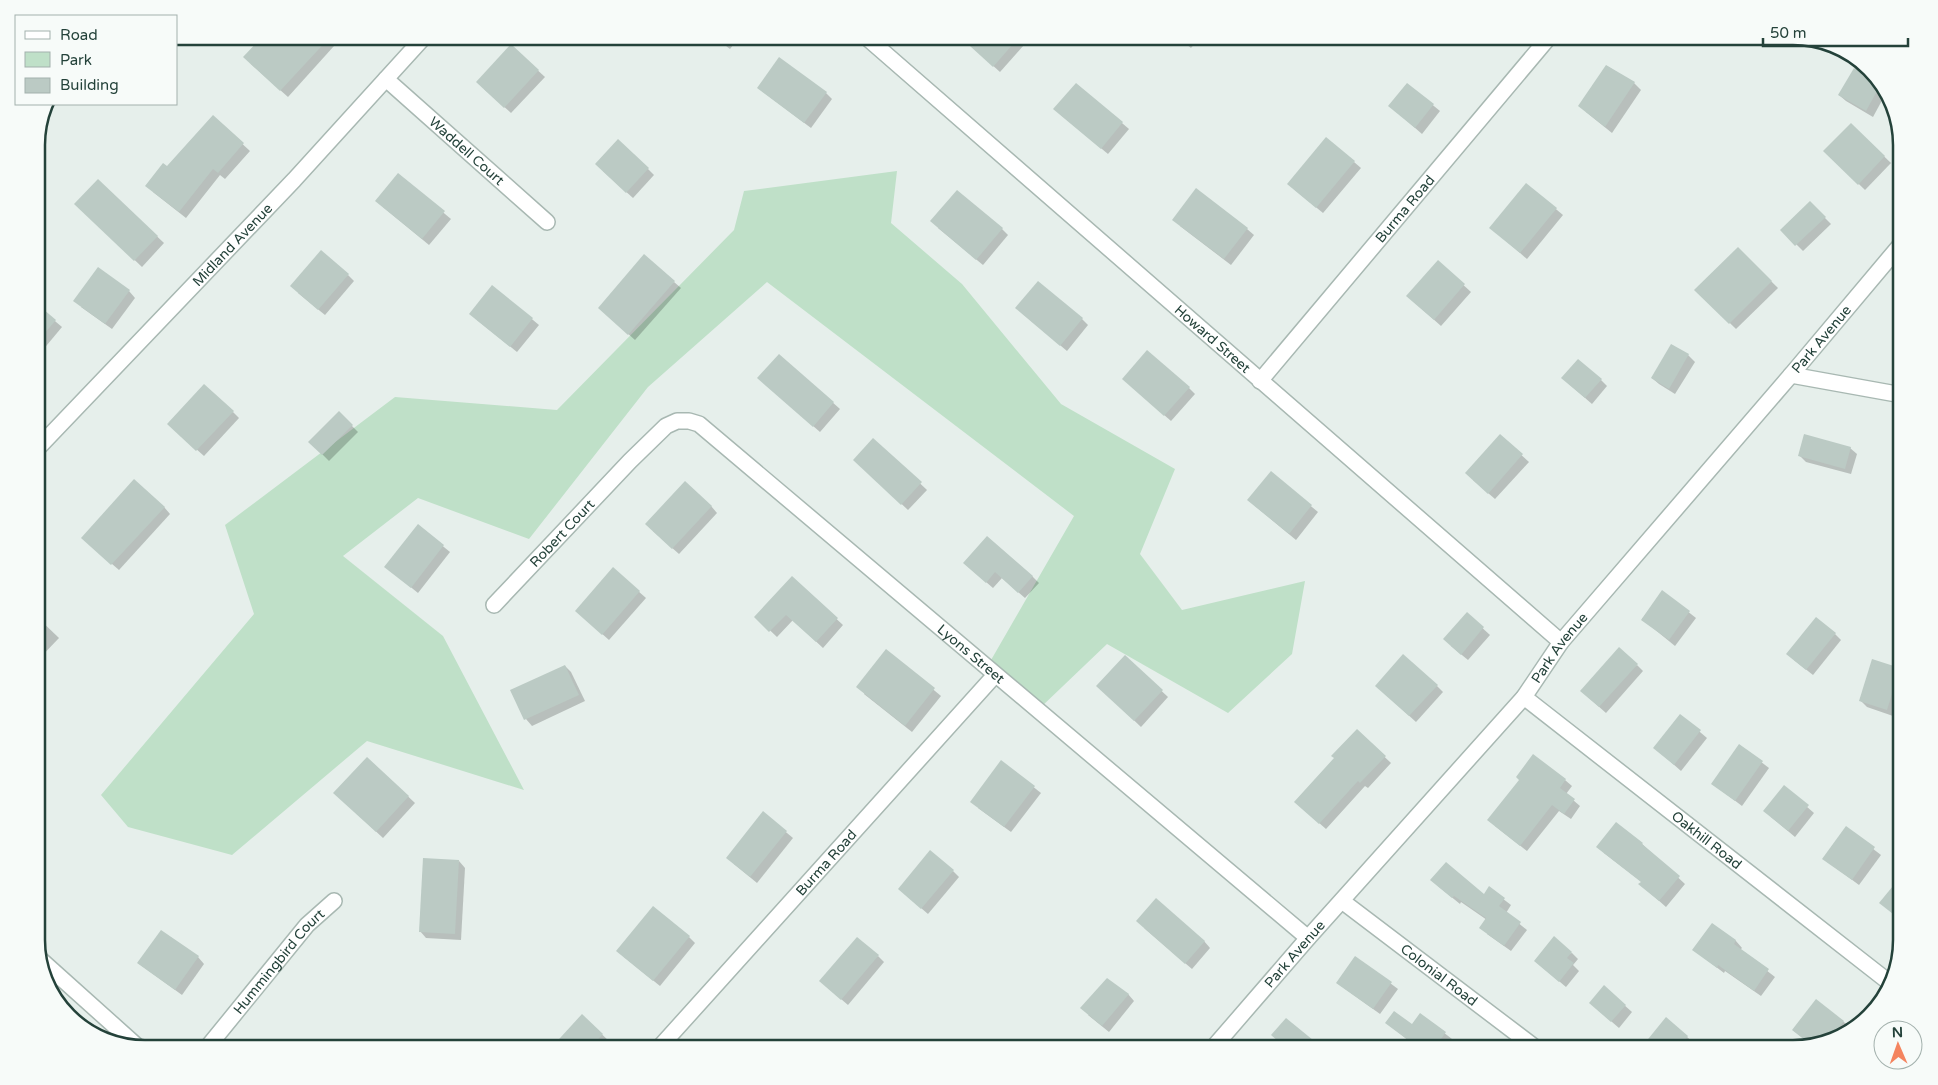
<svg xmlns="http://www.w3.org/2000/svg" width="1938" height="1085" font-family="'Varela Round',sans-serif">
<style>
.green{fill:#bfe0c8}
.shadow{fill:#0003}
.building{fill:#bbcac4}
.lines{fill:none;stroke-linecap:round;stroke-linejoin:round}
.minor-casing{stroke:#a8b8b2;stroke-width:18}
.minor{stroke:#fff;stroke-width:15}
.labels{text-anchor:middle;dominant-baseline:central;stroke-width:4;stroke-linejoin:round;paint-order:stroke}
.street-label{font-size:14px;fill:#24423a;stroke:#f7fbf9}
.rim{fill:none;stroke:#24423a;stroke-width:2.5}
</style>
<rect width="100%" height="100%" fill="#e6efeb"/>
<polygon class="green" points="897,171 891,223 962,284 1061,404 1175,469 1140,554 1182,610 1305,581 1292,654 1228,713 1107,644 1040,708 987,667 1074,516 767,282 648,387 529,539 418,498 343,556 443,636 524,790 367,741 232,855 128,827 101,795 254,614 225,525 395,397 557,410 734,230 744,191"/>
<g class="shadow">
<polygon points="321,36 334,46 288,97 251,64"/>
<polygon points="578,36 586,36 583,40"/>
<polygon points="713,36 740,36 730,49"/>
<polygon points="960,36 1015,36 1024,45 1000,72"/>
<polygon points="1176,36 1201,36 1191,48"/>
<polygon points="511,46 545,77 511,113 484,89"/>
<polygon points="1607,66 1634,83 1641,90 1612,133 1586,112"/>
<polygon points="1854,70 1881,85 1885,90 1886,93 1873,117 1846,101 1839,95"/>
<polygon points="1076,84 1129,129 1108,154 1061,115"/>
<polygon points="1407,84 1440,111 1422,134 1390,106"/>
<polygon points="758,88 826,93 832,99 811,128"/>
<polygon points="213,117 250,151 225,179 220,175 186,218 153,192 168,168"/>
<polygon points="1851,125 1891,163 1865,190 1825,151"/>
<polygon points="1354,162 1361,168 1323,213 1295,190"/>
<polygon points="648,169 654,175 633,198 603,171"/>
<polygon points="398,175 451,219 429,245 383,207"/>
<polygon points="98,181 164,243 142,267 76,204"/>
<polygon points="1527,185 1563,215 1527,259 1491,228"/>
<polygon points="1810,203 1831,224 1803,251 1782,230"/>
<polygon points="1180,226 1247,229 1254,235 1231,265"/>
<polygon points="938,228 1002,229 1008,235 983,265"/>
<polygon points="1738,249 1778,288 1736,329 1696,290"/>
<polygon points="1438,262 1471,292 1441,326 1414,302"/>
<polygon points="348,275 354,281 325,315 298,293"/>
<polygon points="674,282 681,288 635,340 606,314"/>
<polygon points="492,286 539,325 517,352 477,320"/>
<polygon points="129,291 135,298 112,329 81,307"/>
<polygon points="36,305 62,327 42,351 36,346"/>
<polygon points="1023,314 1082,319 1088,325 1067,351"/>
<polygon points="1897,324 1902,325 1902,357 1892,350"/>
<polygon points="1672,345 1688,355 1695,362 1675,394 1659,384 1652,378"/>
<polygon points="779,355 840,409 820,432 765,384"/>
<polygon points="1601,380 1607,386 1592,404 1569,384"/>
<polygon points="1130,385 1189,388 1195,394 1171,421"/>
<polygon points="233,412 239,418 204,456 175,430"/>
<polygon points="339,413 358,432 329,461 310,442"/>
<polygon points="1500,436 1529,462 1495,499 1473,480"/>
<polygon points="873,439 927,490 908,510 861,466"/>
<polygon points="1850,448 1857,454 1851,474 1806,462 1799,455"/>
<polygon points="1271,473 1318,512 1296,540 1255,506"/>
<polygon points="711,506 717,513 679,554 653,531"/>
<polygon points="164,507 170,514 119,570 89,544"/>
<polygon points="418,526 450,552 418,593 386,567"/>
<polygon points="964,563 1032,576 1039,583 1025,598 1002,578 993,588"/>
<polygon points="613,569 646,598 609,640 583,617"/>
<polygon points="792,578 843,625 823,648 793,620 777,637 756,617"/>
<polygon points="1663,592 1696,618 1675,646 1642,619"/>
<polygon points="1467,614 1490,635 1468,660 1451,646"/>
<polygon points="36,616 59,638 36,662"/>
<polygon points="1835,634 1841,640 1813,675 1794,660"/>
<polygon points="887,651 941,696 912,732 864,694"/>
<polygon points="1125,657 1168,697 1141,727 1098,686"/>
<polygon points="1873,660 1902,671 1902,690 1893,716 1867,707 1860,700"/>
<polygon points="1637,665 1643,671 1606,713 1588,697"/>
<polygon points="565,666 571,672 585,701 532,726 526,719 512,691"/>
<polygon points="1437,686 1443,692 1416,722 1383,692"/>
<polygon points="1680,715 1707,738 1681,771 1655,748"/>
<polygon points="1357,731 1391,763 1368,788 1365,786 1326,829 1302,808 1336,758"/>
<polygon points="1740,746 1769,768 1742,806 1713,784"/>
<polygon points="367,758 415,803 383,838 341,799"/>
<polygon points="1002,762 1041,793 1011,832 978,808"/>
<polygon points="1565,780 1572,786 1566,794 1580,806 1571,819 1559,811 1527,851 1495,826"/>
<polygon points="1784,787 1814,813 1795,837 1771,817"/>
<polygon points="763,813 793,838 757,883 734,864"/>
<polygon points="1846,828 1881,855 1859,885 1824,859"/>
<polygon points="1642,844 1685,884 1666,907 1640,884 1642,882 1604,853"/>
<polygon points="459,861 465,868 461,940 426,938 420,931"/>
<polygon points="953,871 959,877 928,914 906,895"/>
<polygon points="1438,886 1484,895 1489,888 1511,905 1506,913 1527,930 1511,951 1487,934 1487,920 1461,902 1460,904"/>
<polygon points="1712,925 1736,941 1742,948 1740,950 1775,977 1761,996 1725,971 1724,973 1694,950"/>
<polygon points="1144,928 1204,941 1210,948 1192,969"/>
<polygon points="689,937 695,943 660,986 624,957"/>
<polygon points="1572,953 1578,959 1573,965 1579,971 1566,987 1535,961"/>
<polygon points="878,956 884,962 848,1005 827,987"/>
<polygon points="198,957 204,964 182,995 138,963"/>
<polygon points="1355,957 1398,989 1380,1014 1337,983"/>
<polygon points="1604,987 1632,1012 1619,1028 1597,1009"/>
<polygon points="1128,994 1134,1001 1109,1032 1088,1015"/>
<polygon points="1816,1001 1853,1029 1848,1034 1810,1044 1793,1030"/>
<polygon points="1421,1015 1452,1039 1445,1049 1419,1049 1387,1023 1412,1026"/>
<polygon points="582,1016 609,1041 601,1049 552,1049"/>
<polygon points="1666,1019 1694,1043 1689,1049 1648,1049"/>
<polygon points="1279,1042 1322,1049 1272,1049"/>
<polygon points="298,1043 326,1047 328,1049 297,1049"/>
</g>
<g class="building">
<polygon points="263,36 331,36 280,91 243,57"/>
<polygon points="959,36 1020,36 993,67"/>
<polygon points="511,44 539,70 504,108 476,82"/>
<polygon points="779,57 827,92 804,123 757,88"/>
<polygon points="1606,65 1635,82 1605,127 1578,106"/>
<polygon points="1854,68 1881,84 1866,111 1838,95"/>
<polygon points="1076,83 1123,122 1101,149 1053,109"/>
<polygon points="1407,83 1434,104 1415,128 1388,106"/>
<polygon points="213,115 244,143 218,173 213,169 179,212 145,186 163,163 167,166"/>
<polygon points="1851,123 1885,156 1858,185 1823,151"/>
<polygon points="1326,137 1355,161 1316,208 1287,184"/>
<polygon points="618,139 649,168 626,193 595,164"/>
<polygon points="398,173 445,211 422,239 375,201"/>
<polygon points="98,179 158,236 134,261 74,204"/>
<polygon points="1526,183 1557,208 1520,253 1489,228"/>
<polygon points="1196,188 1248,228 1224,259 1172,220"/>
<polygon points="957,190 1003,228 976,260 930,221"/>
<polygon points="1810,201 1826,217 1795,246 1780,230"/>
<polygon points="1738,247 1772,281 1729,324 1694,290"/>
<polygon points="321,250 349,274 318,310 290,286"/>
<polygon points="644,254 675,281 628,335 598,308"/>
<polygon points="1438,260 1465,284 1434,320 1406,296"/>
<polygon points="98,267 130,290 105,324 73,301"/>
<polygon points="1038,281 1083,318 1060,346 1015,308"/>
<polygon points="492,285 533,318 510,347 469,314"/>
<polygon points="36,303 56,320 36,343"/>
<polygon points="1671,344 1689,354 1669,389 1651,378"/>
<polygon points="1147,350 1190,387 1164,416 1122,379"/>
<polygon points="779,354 834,402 813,427 757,378"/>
<polygon points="1578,359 1602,379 1585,398 1561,378"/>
<polygon points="204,384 234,411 196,451 167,424"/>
<polygon points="339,411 353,425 322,455 308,442"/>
<polygon points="1500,434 1523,454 1488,494 1465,473"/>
<polygon points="1804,434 1851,447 1845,469 1798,456"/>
<polygon points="873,438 922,482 901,505 853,460"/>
<polygon points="1271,471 1312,505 1289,534 1247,500"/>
<polygon points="134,479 165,507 111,565 81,538"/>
<polygon points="685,481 712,506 672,549 645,524"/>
<polygon points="418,524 444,545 411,588 384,567"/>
<polygon points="987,536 1033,576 1018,593 995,572 986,583 963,563"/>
<polygon points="613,567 640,591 602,635 575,611"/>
<polygon points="792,576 838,618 816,642 786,615 769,632 754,617"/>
<polygon points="1662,590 1690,611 1669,640 1641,620"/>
<polygon points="1467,612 1484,627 1461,655 1443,639"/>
<polygon points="1816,617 1836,633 1806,670 1786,654"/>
<polygon points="1619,647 1638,664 1599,707 1580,691"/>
<polygon points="886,649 935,688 905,726 856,687"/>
<polygon points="1403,654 1438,685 1409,716 1375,686"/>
<polygon points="1125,655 1163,690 1134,721 1096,686"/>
<polygon points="1872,659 1900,668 1887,710 1859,701"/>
<polygon points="565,665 579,695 524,720 510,690"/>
<polygon points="1680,714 1701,730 1674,765 1653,748"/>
<polygon points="1357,729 1386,756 1360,783 1358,781 1319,824 1294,802 1334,758 1331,756"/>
<polygon points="1739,744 1763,761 1735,801 1711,784"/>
<polygon points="1533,754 1566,779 1560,788 1575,799 1564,814 1552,805 1520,846 1487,820 1519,780 1516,777"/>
<polygon points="367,757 409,796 376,832 333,793"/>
<polygon points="1001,760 1035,786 1004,827 970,802"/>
<polygon points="1784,785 1809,805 1788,831 1763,811"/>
<polygon points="763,811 787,831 750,877 726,858"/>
<polygon points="1616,822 1643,843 1642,844 1680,876 1659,901 1638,884 1641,882 1596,847"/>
<polygon points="1846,826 1875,847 1852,880 1822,859"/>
<polygon points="930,850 954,870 921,909 898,889"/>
<polygon points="423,858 459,860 455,934 419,932"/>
<polygon points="1446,862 1484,894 1489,886 1505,898 1499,906 1521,922 1504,946 1479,928 1486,918 1454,896 1452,898 1430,880"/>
<polygon points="1902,875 1902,921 1879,903"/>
<polygon points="1156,898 1205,941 1185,964 1136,921"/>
<polygon points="653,906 690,936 653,981 616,951"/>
<polygon points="1712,923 1736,940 1734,944 1769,969 1754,991 1718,965 1717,968 1692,950"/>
<polygon points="161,930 199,956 175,990 137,963"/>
<polygon points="1554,936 1572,952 1567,958 1574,963 1559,982 1534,961"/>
<polygon points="857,937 879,955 841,1000 819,981"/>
<polygon points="1355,956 1392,982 1373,1009 1336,983"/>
<polygon points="1107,978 1129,994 1102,1026 1080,1008"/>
<polygon points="1604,985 1626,1005 1611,1022 1589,1003"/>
<polygon points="1816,999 1844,1021 1830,1039 1810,1044 1792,1030"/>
<polygon points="1394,1011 1412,1024 1420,1013 1446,1032 1434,1049 1420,1049 1385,1023"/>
<polygon points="582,1014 603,1034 589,1049 550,1049"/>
<polygon points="1666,1017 1688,1036 1678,1049 1640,1049"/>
<polygon points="1286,1018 1324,1049 1287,1049 1271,1035"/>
</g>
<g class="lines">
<g class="minor-casing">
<g id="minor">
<path id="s1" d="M865,36l696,606"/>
<path id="s2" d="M386,79l161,143"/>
<polyline points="1791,375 1902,395"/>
<path id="s3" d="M1260,381l290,-345"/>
<path id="s4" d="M36,450l258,-270 131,-144"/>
<path id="s5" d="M494,605l136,-144 36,-35 11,-5h12l10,3 609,514"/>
<path id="s6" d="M1524,697l366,286"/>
<path id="s7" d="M1342,901l195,148"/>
<polyline points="41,960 138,1047"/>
<path id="s8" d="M206,1049l101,-124 27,-24"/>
<path id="s9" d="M658,1049l337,-374"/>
<path id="s10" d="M1212,1049l96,-111 216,-241 37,-55 230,-267 111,-132"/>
</g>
</g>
<use href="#minor" class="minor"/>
</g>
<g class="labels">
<g class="street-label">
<text stroke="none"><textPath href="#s2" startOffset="108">Waddell Court</textPath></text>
<text stroke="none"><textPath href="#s3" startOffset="225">Burma Road</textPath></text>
<text stroke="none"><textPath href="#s4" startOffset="284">Midland Avenue</textPath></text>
<text stroke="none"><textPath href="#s10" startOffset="936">Park Avenue</textPath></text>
<text stroke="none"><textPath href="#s1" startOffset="461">Howard Street</textPath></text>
<text stroke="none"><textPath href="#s5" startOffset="99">Robert Court</textPath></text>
<text stroke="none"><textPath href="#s10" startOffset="531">Park Avenue</textPath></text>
<text stroke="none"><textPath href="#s5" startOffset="639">Lyons Street</textPath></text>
<text stroke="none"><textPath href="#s6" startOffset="232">Oakhill Road</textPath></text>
<text stroke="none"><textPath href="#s9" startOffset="251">Burma Road</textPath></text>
<text stroke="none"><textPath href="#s10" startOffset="126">Park Avenue</textPath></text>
<text stroke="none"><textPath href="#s8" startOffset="114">Hummingbird Court</textPath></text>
<text stroke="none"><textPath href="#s7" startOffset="122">Colonial Road</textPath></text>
</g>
</g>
<path d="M0 0H1938V1085H0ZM145 45H1793A100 100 0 0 1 1893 145V940A100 100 0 0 1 1793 1040H145A100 100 0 0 1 45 940V145A100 100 0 0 1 145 45Z" fill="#f7fbf9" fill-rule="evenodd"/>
<path class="rim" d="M145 45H1793A100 100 0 0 1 1893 145V940A100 100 0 0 1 1793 1040H145A100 100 0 0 1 45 940V145A100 100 0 0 1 145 45Z"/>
<rect x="15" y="15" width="162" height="90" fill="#f7fbf9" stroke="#a3b1ad"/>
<rect x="25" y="31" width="25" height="8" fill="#ffffff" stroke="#a3b1ad"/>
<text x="60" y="40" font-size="15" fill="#24423a">Road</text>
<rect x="25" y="52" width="25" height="15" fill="#bfe0c8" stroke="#a3b1ad"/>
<text x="60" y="65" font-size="15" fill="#24423a">Park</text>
<rect x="25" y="78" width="25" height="15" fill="#bbcac4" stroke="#a3b1ad"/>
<text x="60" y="90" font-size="15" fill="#24423a">Building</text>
<g transform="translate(1898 1045) rotate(358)"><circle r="24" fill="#f7fbf9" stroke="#a3b1ad"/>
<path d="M0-4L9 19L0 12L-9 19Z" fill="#f4845f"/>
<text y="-8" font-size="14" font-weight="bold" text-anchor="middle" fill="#24423a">N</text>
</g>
<path d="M1763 38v8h145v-8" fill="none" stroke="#24423a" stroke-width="2.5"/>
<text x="1770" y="38" font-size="15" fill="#24423a" stroke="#f7fbf9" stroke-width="4" paint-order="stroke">50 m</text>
</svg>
